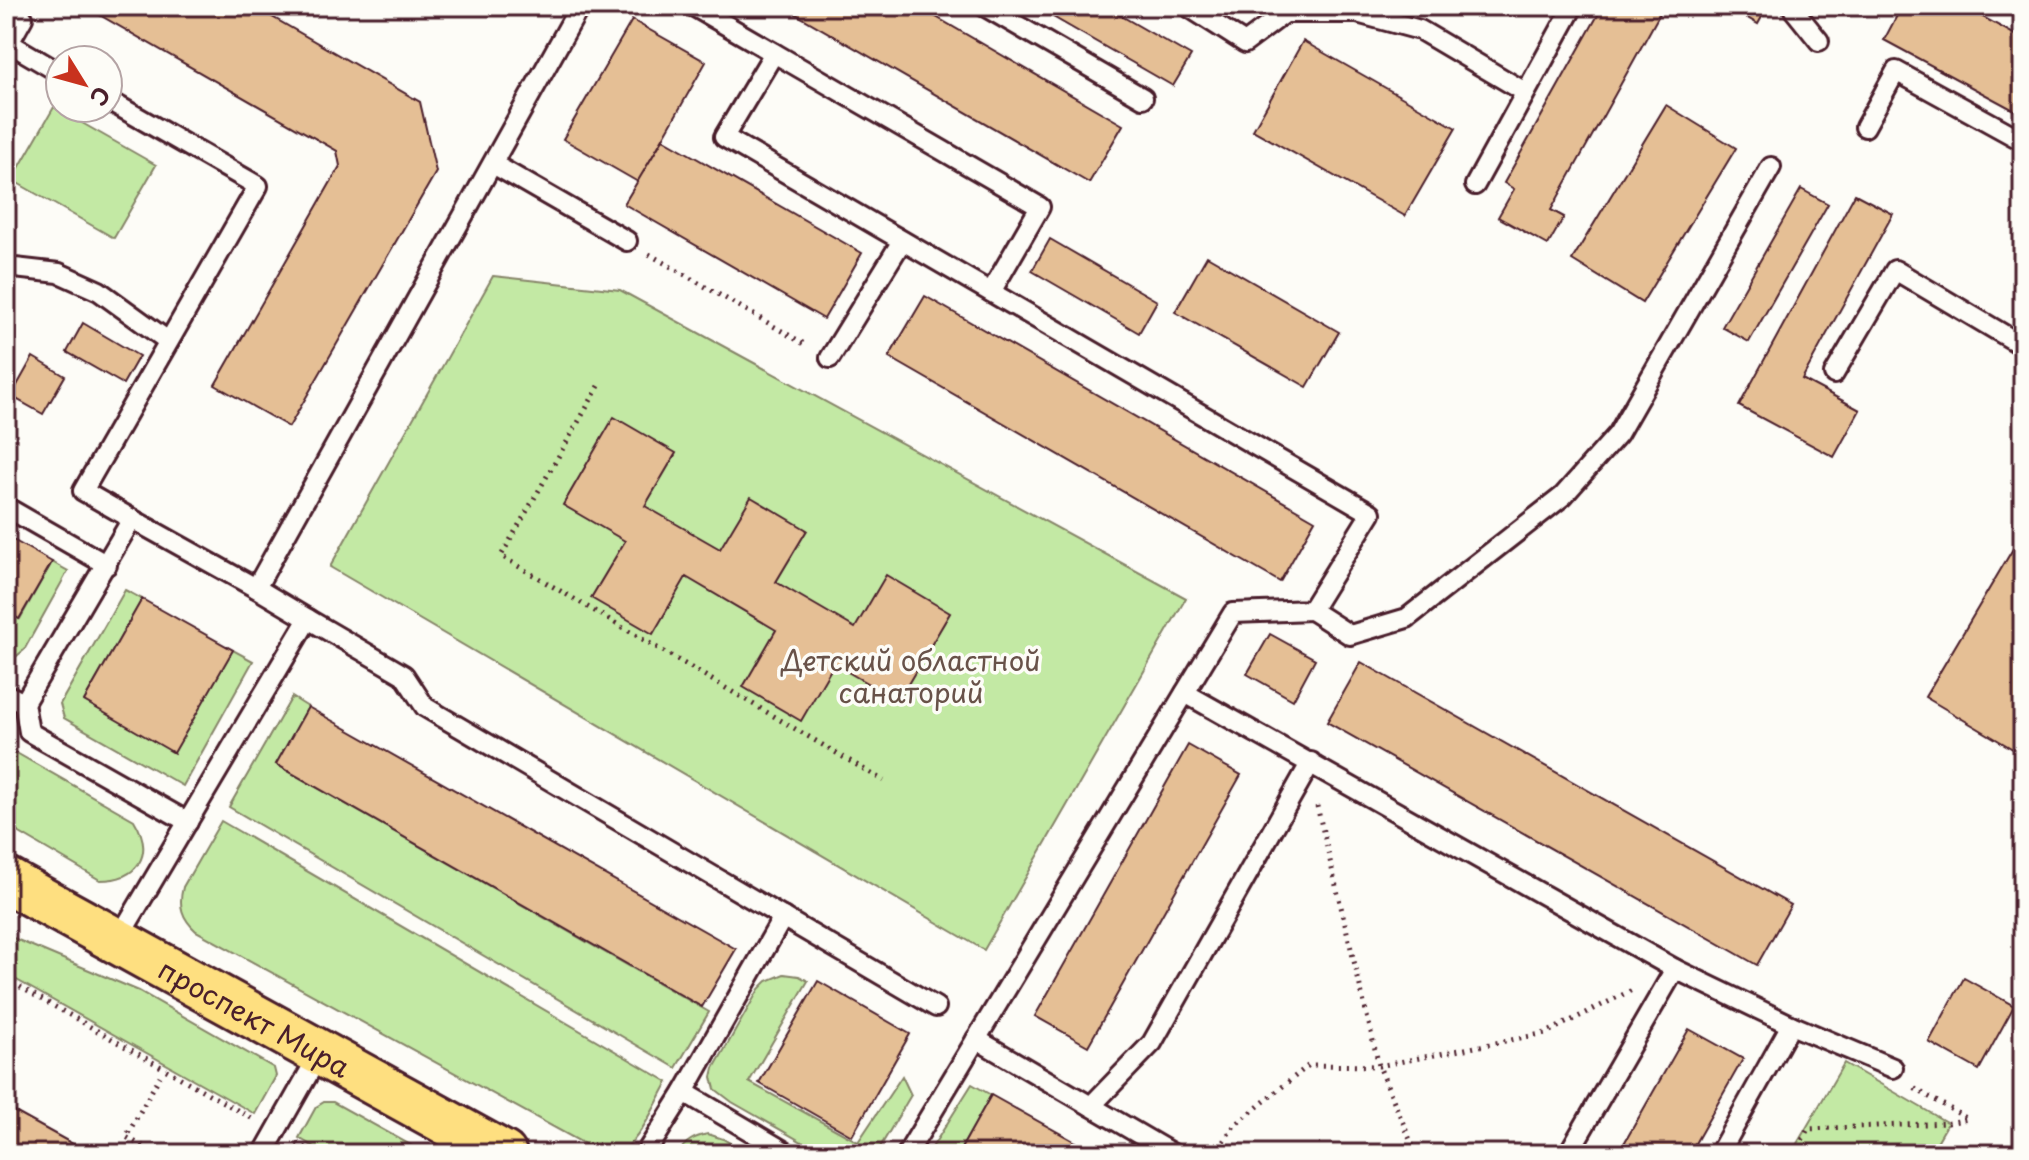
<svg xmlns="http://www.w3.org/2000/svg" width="2029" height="1160" font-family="'Playpen Sans',sans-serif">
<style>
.green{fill:#c3e9a4;stroke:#868468;stroke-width:2}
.building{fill:#e5bf95;stroke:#4a1f2b;stroke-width:2}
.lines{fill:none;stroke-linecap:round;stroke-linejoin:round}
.service-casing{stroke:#4a1f2b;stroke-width:24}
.primary-casing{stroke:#4a1f2b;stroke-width:50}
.path{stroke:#4a1f2b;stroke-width:5;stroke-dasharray:2 6;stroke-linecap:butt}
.service{stroke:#fdfcf7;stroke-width:18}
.primary{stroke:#fedf80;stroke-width:44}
.labels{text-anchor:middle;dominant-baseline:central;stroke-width:7;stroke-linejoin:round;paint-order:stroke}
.park-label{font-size:28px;fill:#685249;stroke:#fdfcf7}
.street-label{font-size:28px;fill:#4a1f2b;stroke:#fdfcf7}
</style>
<rect width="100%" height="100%" fill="#fdfcf7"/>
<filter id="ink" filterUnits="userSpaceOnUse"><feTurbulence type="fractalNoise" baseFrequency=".0125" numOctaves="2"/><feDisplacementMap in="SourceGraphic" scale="16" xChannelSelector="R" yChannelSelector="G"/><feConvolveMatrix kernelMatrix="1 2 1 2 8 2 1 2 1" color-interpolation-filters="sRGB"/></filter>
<g filter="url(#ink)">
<g class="green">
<polygon points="54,107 156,165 114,238 12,180"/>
<polygon points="493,276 620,290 1186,598 984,950 330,567"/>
<polygon points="52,562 68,571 24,650 13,659 6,661 6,611 20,619"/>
<polygon points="125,590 142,599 84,701 174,752 233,650 253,661 183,786 64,718 60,704"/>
<polygon points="292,697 308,707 276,764 709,1012 676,1068 229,807"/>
<path d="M6,747l128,73c21,34 4,60 -34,60l-94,-55z"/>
<path d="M221,821l447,261c-10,17 -27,56 -43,66 -8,5 -17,4 -26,4l-403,-221c-14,-13 -18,-25 -13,-44z"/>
<polygon points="6,935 139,991 274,1068 276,1076 255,1114 6,974"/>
<polygon points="784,974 799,976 808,981 749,1082 858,1142 902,1076 911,1095 876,1154 823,1154 732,1102 715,1089 712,1077 714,1068 759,989 767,981"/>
<polygon points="1844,1063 1948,1123 1930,1154 1791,1154"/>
<polygon points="972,1084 991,1095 958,1154 928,1154"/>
<polygon points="324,1102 333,1102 427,1154 326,1154 299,1138 316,1107"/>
<path d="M708,1134l15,5 26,15h-71c7,-13 16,-17 30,-20z"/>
</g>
<g class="building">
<polygon points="84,6 253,6 420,102 436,172 289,427 215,385 340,166 337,151"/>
<polygon points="782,6 917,6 1123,125 1089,183"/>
<polygon points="1034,6 1104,6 1191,56 1173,86"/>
<polygon points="1603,6 1664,6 1551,210 1564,217 1548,245 1498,217 1514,189 1504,183"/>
<polygon points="1727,6 1768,6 1758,24"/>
<polygon points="1902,6 1963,6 2023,39 2023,115 1884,40"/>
<polygon points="632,20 706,62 638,182 563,139"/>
<polygon points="1303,41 1456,128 1405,216 1253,130"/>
<polygon points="1666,105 1736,148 1642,303 1572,260"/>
<polygon points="663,139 862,253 824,319 624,204"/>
<polygon points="1801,189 1828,204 1749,342 1722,327"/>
<polygon points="1855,194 1893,214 1802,379 1860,410 1834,457 1739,406"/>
<polygon points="1050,239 1157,301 1139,333 1032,271"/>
<polygon points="1207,256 1339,332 1307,387 1175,312"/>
<polygon points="925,296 1315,520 1280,582 889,357"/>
<polygon points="83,323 139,356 123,384 67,352"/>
<polygon points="33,357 65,376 43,414 11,396"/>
<polygon points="614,417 676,453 645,506 720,549 751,497 807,530 776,582 855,628 886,575 950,613 898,701 834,664 801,721 743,687 776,630 686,577 653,634 591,598 625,541 563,505"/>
<polygon points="2023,532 2023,755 1925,697"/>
<polygon points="6,536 52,562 19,619 6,611"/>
<polygon points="142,599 233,650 174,753 84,701"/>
<polygon points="1270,634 1315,659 1293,700 1247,674"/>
<polygon points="1361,662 1791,905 1757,965 1327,722"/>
<polygon points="308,707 736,949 702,1007 276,764"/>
<polygon points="1188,745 1241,775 1088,1046 1035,1016"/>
<polygon points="1964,978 2014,1006 1979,1070 1929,1042"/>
<polygon points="818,981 910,1034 852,1136 759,1083"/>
<polygon points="1689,1029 1743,1059 1689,1154 1618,1154"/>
<polygon points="991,1095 1097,1154 958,1154"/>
<polygon points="6,1107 91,1154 6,1154"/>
</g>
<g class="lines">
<g class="service-casing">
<g id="service">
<polyline points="693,6 1040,207 991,292"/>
<polyline points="984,6 1143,98"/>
<polyline points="1187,6 1245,43 1285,13 1357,13 1420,30 1525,92"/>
<polyline points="1796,6 1794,10 1819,41"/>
<polyline points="6,9 23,18 9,43 60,73"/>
<polyline points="774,53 724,137 1371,513 1311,610 1233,613 907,1154"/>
<polyline points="108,100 258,186 83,491 132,519"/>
<polyline points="1865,127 1896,71 2023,141"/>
<polyline points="493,164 627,241"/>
<polyline points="1475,185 1570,12"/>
<polyline points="6,267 59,273 99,291 168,341"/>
<polyline points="830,358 902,241"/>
<polyline points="1834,374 1895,270 2023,346"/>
<polyline points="6,507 107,565"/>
<polyline points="1311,610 1350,635 1407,618 1563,496 1618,434 1771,167"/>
<polyline points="308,619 404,675 425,707 936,1007"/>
<polyline points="1185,693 1675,969 1791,1025 1893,1068"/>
<polyline points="6,694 24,703 29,732 188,822"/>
<polyline points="24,703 132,519 256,588"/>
<polyline points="117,941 308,619 256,588 580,6"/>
<polyline points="976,1039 1173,1154"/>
<polyline points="684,1092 789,1154"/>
<polyline points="1091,1106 1152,1043 1311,762"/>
<polyline points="263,1154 320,1053"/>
<polyline points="645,1154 684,1092 783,917"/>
<polyline points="1568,1154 1675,969"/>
<polyline points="1719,1154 1791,1025"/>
</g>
</g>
<g class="primary-casing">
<g id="primary">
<path id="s1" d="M6,880l498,274"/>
</g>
</g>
<g class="path">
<polyline points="649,254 806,345"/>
<polyline points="599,386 501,556 884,781"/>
<polyline points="1317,806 1379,1066 1416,1154"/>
<polyline points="6,979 253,1119"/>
<polyline points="297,1143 317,1154"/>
<polyline points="157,1154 126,1137 160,1076"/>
<polyline points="1214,1154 1234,1126 1309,1065 1379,1066 1546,1033 1632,990"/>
<polyline points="1805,1154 1800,1144 1808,1129 1948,1123 1968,1119 1910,1086"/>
</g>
<use href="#service" class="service"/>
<use href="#primary" class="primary"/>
</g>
</g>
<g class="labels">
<g class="park-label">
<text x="911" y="659">Детский областной<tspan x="911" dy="32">санаторий</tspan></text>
</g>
<g class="street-label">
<text stroke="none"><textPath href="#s1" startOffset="284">проспект Мира</textPath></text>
</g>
</g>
<rect width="2029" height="1160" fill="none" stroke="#fdfcf7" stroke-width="32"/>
<rect x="16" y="16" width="1997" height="1128" fill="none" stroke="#4a1f2b" stroke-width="3" filter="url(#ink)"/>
<g transform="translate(84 84) rotate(127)"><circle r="38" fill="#fdfcf7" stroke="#b5a4a5" stroke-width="2"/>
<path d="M0-6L14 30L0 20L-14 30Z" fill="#c8321e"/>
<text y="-12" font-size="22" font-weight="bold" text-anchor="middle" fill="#4a1f2b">С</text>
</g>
</svg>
